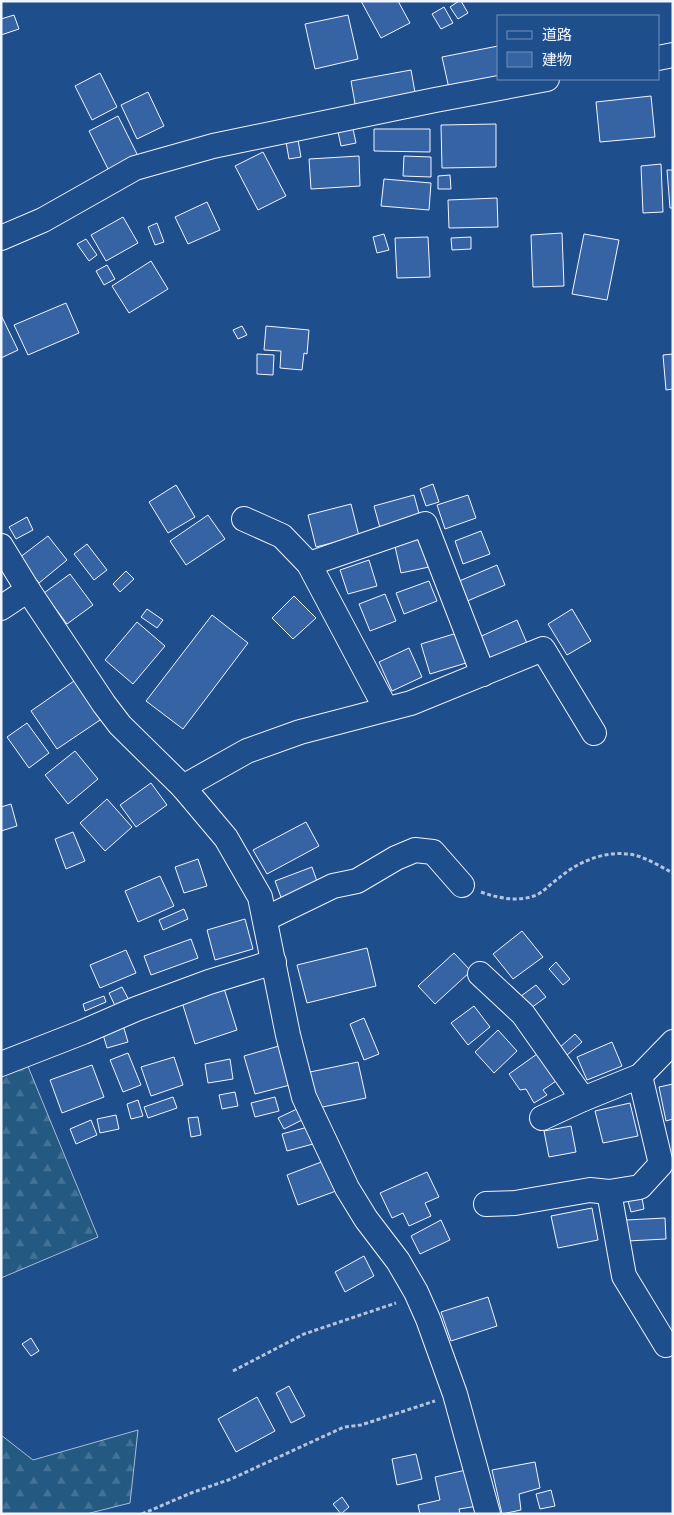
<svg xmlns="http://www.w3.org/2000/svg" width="674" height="1515" font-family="'Varela Round','Noto Sans JP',sans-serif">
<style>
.forest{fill:url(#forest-firs);stroke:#a8bbd7}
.building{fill:#3563a3;stroke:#f2f6ff}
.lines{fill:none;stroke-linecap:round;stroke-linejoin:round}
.minor-casing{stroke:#f2f6ff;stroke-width:26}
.path{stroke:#b3c4dc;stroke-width:3;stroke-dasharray:4 2.5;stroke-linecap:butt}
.minor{stroke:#1f4e8c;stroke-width:24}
</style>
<defs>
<pattern id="forest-firs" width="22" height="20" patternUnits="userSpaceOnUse" patternTransform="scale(1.25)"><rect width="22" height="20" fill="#245a82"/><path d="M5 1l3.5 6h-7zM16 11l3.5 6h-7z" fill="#447295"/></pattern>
</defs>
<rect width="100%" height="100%" fill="#1f4e8c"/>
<g class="forest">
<polygon points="27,1064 98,1237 1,1278 1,1074"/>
<polygon points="138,1430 130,1503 86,1514 1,1514 1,1435 33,1460"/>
</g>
<g class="building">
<polygon points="361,1 398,1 410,23 381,38"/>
<polygon points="459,1 461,1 468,13 458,19 450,7"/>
<polygon points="444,7 453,23 441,29 432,14"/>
<polygon points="14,15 19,29 1,35 1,19"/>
<polygon points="348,15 358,59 315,69 305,24"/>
<polygon points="498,46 498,79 450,93 442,57"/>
<polygon points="411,70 416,98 356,109 351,81"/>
<polygon points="100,73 117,107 92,120 75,86"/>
<polygon points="148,92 164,126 137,139 121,105"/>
<polygon points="651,96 655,137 600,142 596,102"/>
<polygon points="118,116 139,158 110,173 89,131"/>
<polygon points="496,124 496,167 442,168 441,125"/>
<polygon points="353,129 356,143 341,146 338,132"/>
<polygon points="374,129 430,129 430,152 374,151"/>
<polygon points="297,134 301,157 289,159 285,136"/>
<polygon points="263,152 286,196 258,210 235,166"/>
<polygon points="359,156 360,186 311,189 309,159"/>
<polygon points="404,156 431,157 431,177 403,176"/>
<polygon points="661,164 663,212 643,213 641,166"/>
<polygon points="667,170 673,170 673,208 670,208"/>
<polygon points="450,175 451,189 438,189 438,176"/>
<polygon points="384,179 431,183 429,210 381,206"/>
<polygon points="497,198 498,227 449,228 448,200"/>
<polygon points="207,202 220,230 188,244 175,217"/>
<polygon points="123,217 138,243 106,261 91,235"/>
<polygon points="157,223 164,242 155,245 148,227"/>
<polygon points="562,233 564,286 533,287 531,235"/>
<polygon points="384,234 389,250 377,253 373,237"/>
<polygon points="584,234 619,240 607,300 572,294"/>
<polygon points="428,237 430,277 397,278 395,238"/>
<polygon points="471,237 471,249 452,250 451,238"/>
<polygon points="86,239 97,255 89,261 77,244"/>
<polygon points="151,261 168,289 129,313 112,286"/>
<polygon points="107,265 115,279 104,285 96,271"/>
<polygon points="66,303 79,333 28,355 14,325"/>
<polygon points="1,315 18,350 1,358"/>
<polygon points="242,326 247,335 238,339 233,330"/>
<polygon points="266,326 309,330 307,354 304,353 302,370 280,368 281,351 264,350"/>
<polygon points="257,354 274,355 273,375 257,374"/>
<polygon points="673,354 673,389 666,390 663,355"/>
<polygon points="433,484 439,502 426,506 420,489"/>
<polygon points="176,485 195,517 168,533 149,502"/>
<polygon points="414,495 420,517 380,528 374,506"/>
<polygon points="468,495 476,518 445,529 437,505"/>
<polygon points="351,504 359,536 316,547 308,515"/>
<polygon points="208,515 225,539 186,565 170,541"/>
<polygon points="27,517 33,530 16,539 9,527"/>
<polygon points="481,531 490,554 463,564 455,541"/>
<polygon points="48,536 67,560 39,583 19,558"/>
<polygon points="422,536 429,567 401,573 394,542"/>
<polygon points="87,544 107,570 94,580 74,554"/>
<polygon points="369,560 377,586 348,594 340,570"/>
<polygon points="497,565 505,585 465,602 457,582"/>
<polygon points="126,571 134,579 120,592 113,584"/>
<polygon points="70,574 93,605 67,624 44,593"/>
<polygon points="429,581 437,601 404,614 396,593"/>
<polygon points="385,594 396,621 370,631 359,604"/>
<polygon points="294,596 316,618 293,639 272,618"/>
<polygon points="147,609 163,620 157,628 141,617"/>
<polygon points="572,609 591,641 567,655 548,624"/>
<polygon points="212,615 248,643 183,729 146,701"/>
<polygon points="517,620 529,648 487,666 475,639"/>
<polygon points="137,622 165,646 133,684 105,660"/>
<polygon points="457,633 466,663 430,674 421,644"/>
<polygon points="409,648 422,677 392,691 379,662"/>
<polygon points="77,679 103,718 57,749 31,711"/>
<polygon points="27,723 49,753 29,768 7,737"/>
<polygon points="75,751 98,779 68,804 45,775"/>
<polygon points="151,783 167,805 136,827 120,805"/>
<polygon points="107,799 132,827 105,851 80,823"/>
<polygon points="11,804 17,826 1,831 1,807"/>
<polygon points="306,822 319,846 267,874 253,850"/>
<polygon points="73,832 85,861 66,869 55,839"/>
<polygon points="198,859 207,886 184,893 175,867"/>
<polygon points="312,867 319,887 282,900 275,881"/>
<polygon points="160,876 174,906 138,922 125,891"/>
<polygon points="184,909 188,919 163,930 159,920"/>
<polygon points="245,919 253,949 215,960 207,930"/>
<polygon points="522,931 543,957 513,979 493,954"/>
<polygon points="191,939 198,958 151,975 144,956"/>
<polygon points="367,948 376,986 307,1003 297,965"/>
<polygon points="126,950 136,973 100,988 90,965"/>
<polygon points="454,953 471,971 435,1004 418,986"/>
<polygon points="556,962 570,979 563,985 549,969"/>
<polygon points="223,985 237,1030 195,1044 181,999"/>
<polygon points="536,985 546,997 531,1008 521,996"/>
<polygon points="122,987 131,1004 117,1010 109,993"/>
<polygon points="104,996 106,1002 85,1011 83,1004"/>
<polygon points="474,1006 490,1027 468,1045 451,1023"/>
<polygon points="364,1018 379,1054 364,1060 350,1024"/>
<polygon points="123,1025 128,1042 107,1048 102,1031"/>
<polygon points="498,1030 517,1051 494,1073 475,1052"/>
<polygon points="575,1034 582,1042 566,1056 559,1048"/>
<polygon points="612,1042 622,1066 587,1080 577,1057"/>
<polygon points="279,1046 290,1085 255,1094 244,1056"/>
<polygon points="128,1053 141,1085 123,1092 110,1060"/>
<polygon points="537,1054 556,1081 543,1090 547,1095 534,1103 526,1089 520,1090 509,1074"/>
<polygon points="174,1057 183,1085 151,1096 141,1067"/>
<polygon points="230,1059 233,1079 208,1083 205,1064"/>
<polygon points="358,1062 366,1098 318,1108 310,1072"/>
<polygon points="92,1065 104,1097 62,1113 50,1080"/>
<polygon points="673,1084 673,1119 666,1121 659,1087"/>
<polygon points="235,1092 238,1106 222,1109 219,1095"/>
<polygon points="173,1097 177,1108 148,1118 144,1107"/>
<polygon points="275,1097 279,1111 255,1117 251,1103"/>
<polygon points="138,1100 143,1116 131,1119 127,1104"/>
<polygon points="630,1103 638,1136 603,1143 595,1111"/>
<polygon points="301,1107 306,1118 284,1129 278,1118"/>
<polygon points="116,1115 119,1129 100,1133 97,1119"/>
<polygon points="198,1117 201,1135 191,1137 188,1118"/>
<polygon points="91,1120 97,1135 76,1144 70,1129"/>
<polygon points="571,1126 576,1152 549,1157 544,1131"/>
<polygon points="308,1127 313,1144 287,1151 282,1134"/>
<polygon points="324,1161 336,1191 298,1205 287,1175"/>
<polygon points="427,1172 439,1197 425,1203 431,1216 409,1226 403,1213 392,1218 380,1193"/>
<polygon points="642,1198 644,1209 631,1212 628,1201"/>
<polygon points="592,1208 598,1240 558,1248 551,1216"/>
<polygon points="665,1218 666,1239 627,1241 626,1220"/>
<polygon points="441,1220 450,1240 420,1254 411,1236"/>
<polygon points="364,1256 374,1276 345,1292 335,1272"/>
<polygon points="488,1297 497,1326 451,1341 441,1312"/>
<polygon points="31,1338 39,1351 31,1356 22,1344"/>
<polygon points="289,1386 305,1416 291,1423 276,1393"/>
<polygon points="257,1397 275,1431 236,1452 218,1419"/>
<polygon points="416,1454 422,1479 397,1485 392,1459"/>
<polygon points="535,1462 540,1488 519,1494 521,1510 502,1514 492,1470"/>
<polygon points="466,1470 478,1506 459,1509 460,1514 420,1514 418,1505 440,1500 435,1477"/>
<polygon points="551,1490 555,1506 540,1509 536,1494"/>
<polygon points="342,1497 349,1507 341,1514 333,1504"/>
</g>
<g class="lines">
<g class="minor-casing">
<g id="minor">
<polyline points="658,58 673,55"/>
<polyline points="1,238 43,220 135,168 213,146 435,100 547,79"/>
<polyline points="244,519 282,536 309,564 386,709"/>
<polyline points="1,546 28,590 104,704 120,725 183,787 226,838 260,897 288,1035 304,1097 347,1188 366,1219 398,1261 416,1292 428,1319 455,1394 488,1514"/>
<polyline points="309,564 425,524 483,674"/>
<polyline points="1,608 28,590"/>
<polyline points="183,787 247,751 300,732 411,703 543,649 594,733"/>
<polyline points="265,919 333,886 357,881 396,858 415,850 433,852 462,885"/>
<polyline points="480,974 523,1014 583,1099 640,1076 673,1042"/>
<polyline points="1,1064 83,1032 136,1009 209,982 274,962"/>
<polyline points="542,1118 583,1099"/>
<polyline points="609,1192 624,1276 666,1345"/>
<polyline points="486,1204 515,1203 590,1190 609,1192 640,1187 661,1164 640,1076"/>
</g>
</g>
<g class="path">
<path d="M481,892c17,6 35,10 53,4 9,-3 17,-13 25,-18 17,-15 44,-27 68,-24 16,1 32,12 46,19"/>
<polyline points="233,1371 304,1334 396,1303"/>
<polyline points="142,1514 191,1493 231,1479 344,1427 361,1425 435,1401"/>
</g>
<use href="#minor" class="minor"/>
</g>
<rect width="674" height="1515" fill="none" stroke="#f2f6ff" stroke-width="5"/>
<rect x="497" y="15" width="162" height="65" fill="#1f4e8c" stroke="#7391ba"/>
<rect x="507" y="31" width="25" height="8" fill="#1f4e8c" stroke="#7391ba"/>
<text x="542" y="40" font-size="15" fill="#f2f6ff">道路</text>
<rect x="507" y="52" width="25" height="15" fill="#3563a3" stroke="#7391ba"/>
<text x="542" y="65" font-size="15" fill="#f2f6ff">建物</text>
</svg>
